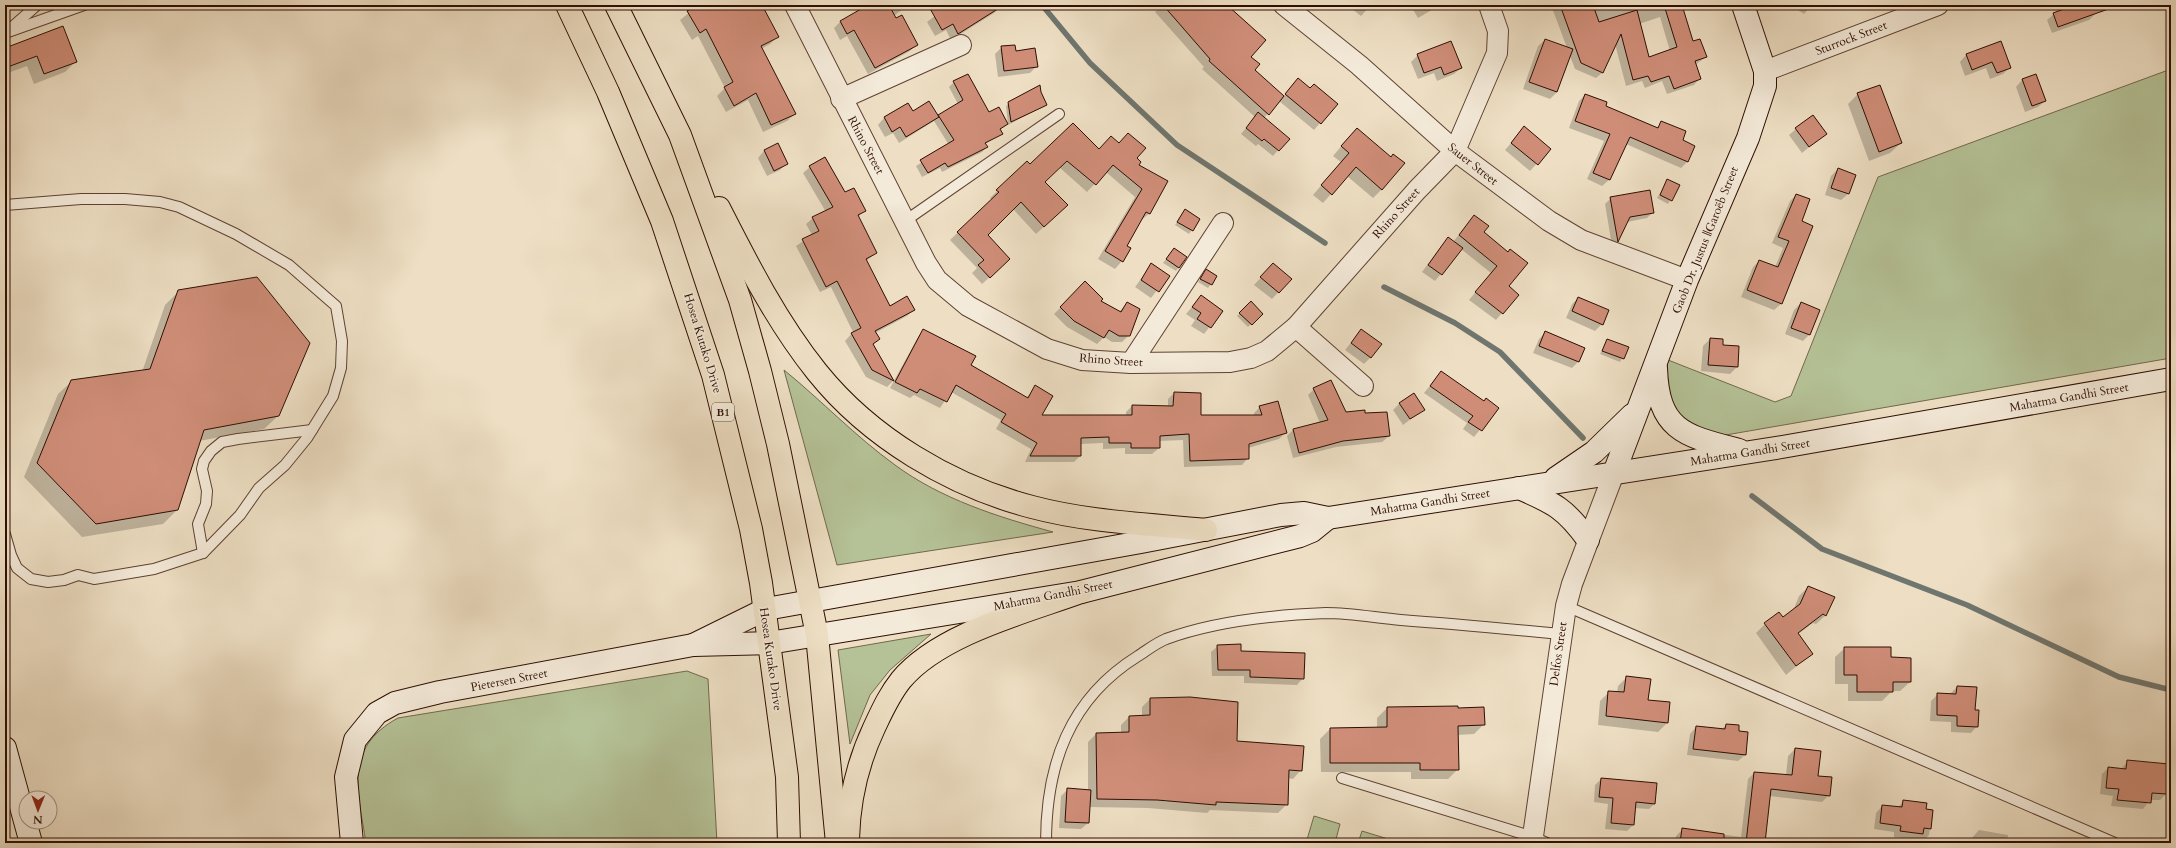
<svg xmlns="http://www.w3.org/2000/svg" width="2176" height="848" font-family="Cardo,serif">
<style>
.green{fill:#b5c297;stroke:#72684c}
.shadow{fill:#0003;fill-rule:evenodd}
.lines{fill:none;stroke-linecap:round;stroke-linejoin:round}
.stream{stroke:#6f766f;stroke-width:5.5}
.building{fill:#cf8d78;stroke:#2e0e02}
.lane-casing{stroke:#5e4232;stroke-width:12}
.street-casing{stroke:#5e4232;stroke-width:22}
.secondary-casing{stroke:#2e0e02;stroke-width:24}
.primary-casing{stroke:#2e0e02;stroke-width:24}
.lane{stroke:#f4ead9;stroke-width:10}
.street{stroke:#f4ead9;stroke-width:20}
.secondary{stroke:#f4ead9;stroke-width:22}
.primary{stroke:#eedfc4;stroke-width:22}
.labels{text-anchor:middle;dominant-baseline:central;stroke-width:3;stroke-linejoin:round;paint-order:stroke}
.shield{fill:#f4ead9;stroke:#695042;stroke-width:1}
.shield-label{font-size:11px;font-weight:bold;fill:#2e0e02}
.street-label{font-size:12px;fill:#2e0e02;stroke:#f4ead9}
</style>
<rect width="100%" height="100%" fill="#eedfc4"/>
<filter id="stains"><feTurbulence type="fractalNoise" baseFrequency=".005" numOctaves="4"/><feColorMatrix values="0 0 0 0 .2 0 0 0 0 .09 0 0 0 0 .02 0 0 0 .5 -.17"/></filter>
<radialGradient id="worn" r=".72"><stop offset=".6" stop-color="#630" stop-opacity="0"/><stop offset="1" stop-color="#630" stop-opacity=".3"/></radialGradient>
<g class="green">
<polygon points="2171,69 2171,358 1720,436 1708,435 1673,411 1665,377 1668,360 1775,402 1791,396 1878,177"/>
<path d="M784,370c38,31 71,66 111,95 46,34 103,52 158,67l-216,33z"/>
<polygon points="931,634 890,670 870,695 850,744 838,650"/>
<path d="M687,671l21,8 9,164h-351c-8,-52 -23,-95 32,-125z"/>
<polygon points="1314,816 1340,824 1335,843 1306,843"/>
<polygon points="1362,831 1388,839 1387,843 1358,843"/>
</g>
<g class="shadow">
<polygon points="699,5 761,5 778,36 770,44 761,49 795,114 787,121 763,132 748,100 726,112 717,96 725,88 698,36 692,40 680,20"/>
<polygon points="870,5 908,5 877,29 916,45 910,51 868,74 847,36 840,40 834,28 840,22"/>
<polygon points="949,5 1000,5 1001,6 994,13 951,40 946,30 935,36 927,22"/>
<polygon points="1163,5 1226,5 1250,57 1253,70 1283,97 1292,86 1320,123 1314,130 1279,101 1264,118 1278,150 1273,156 1258,144 1256,146 1241,134 1255,117 1202,69 1204,67 1155,12"/>
<polygon points="1347,5 1371,5 1361,16"/>
<polygon points="1403,5 1440,5 1418,18 1411,6 1406,9"/>
<path d="M1551,5h131l10,38 14,14 -11,8 5,13 -6,7 -27,9 -5,-13 -17,7 -3,-7 -16,5 -11,-42 -12,28 -7,6 -21,-9 -5,-13 -13,36 -7,7 -27,-10 15,-43 7,-6 22,8zM1660,17l10,34 -22,8 -9,-35z"/>
<polygon points="1790,5 1812,5 1804,14"/>
<polygon points="2070,5 2093,5 2096,13 2089,20 2052,33 2047,20 2054,14 2071,8"/>
<polygon points="2000,42 2010,67 2003,74 1990,79 1986,68 1965,76 1960,62 1966,55"/>
<polygon points="1002,47 1037,66 1030,73 998,77 995,54"/>
<polygon points="5,49 75,62 65,72 34,84 27,66 5,74"/>
<polygon points="1418,55 1461,68 1454,74 1437,81 1434,73 1418,79 1411,62"/>
<polygon points="2036,75 2045,101 2038,107 2025,112 2016,87 2022,80"/>
<polygon points="954,82 989,114 1007,124 1000,130 1002,134 985,144 987,147 982,152 942,172 940,168 922,177 916,166 949,145 934,121 899,143 893,133 885,137 878,125 884,118 908,104 913,112 938,117 958,104 949,87"/>
<polygon points="1858,94 1901,143 1890,153 1869,161 1848,104"/>
<polygon points="1585,95 1605,106 1656,128 1662,123 1681,140 1687,162 1681,168 1626,144 1609,180 1602,186 1587,179 1604,141 1569,128 1579,101"/>
<polygon points="1009,103 1046,105 1008,125 1006,106"/>
<polygon points="1524,128 1550,149 1530,171 1505,150"/>
<polygon points="1796,129 1826,133 1802,153 1789,135"/>
<polygon points="1348,138 1382,189 1373,198 1347,176 1323,203 1313,195 1341,162 1333,156"/>
<polygon points="777,145 787,163 780,170 767,176 758,158 764,151"/>
<polygon points="1099,150 1135,158 1137,165 1167,182 1149,214 1140,221 1126,246 1122,261 1115,269 1098,259 1135,197 1106,172 1087,192 1059,167 1044,182 1059,213 1036,234 1013,209 986,235 1001,267 982,284 972,273 977,268 950,240 992,200 990,198 1027,162 1030,166"/>
<polygon points="810,167 864,211 858,217 876,253 866,261 890,307 913,310 907,316 875,333 879,339 872,345 893,381 887,387 866,377 845,341 853,332 831,287 820,292 796,246 812,235 806,224 813,218 826,212 803,173"/>
<polygon points="1838,169 1855,175 1848,194 1841,200 1825,195 1831,176"/>
<polygon points="1668,180 1678,186 1668,204 1657,198"/>
<polygon points="1796,195 1800,222 1812,226 1781,304 1774,310 1741,297 1753,267 1759,261 1775,267 1783,248 1772,243 1790,201"/>
<polygon points="1611,198 1653,212 1647,218 1627,222 1618,241 1612,246 1605,204"/>
<polygon points="1182,214 1199,219 1189,234 1175,225"/>
<polygon points="1474,216 1483,232 1508,253 1507,287 1517,295 1496,320 1469,300 1491,273 1461,249 1435,281 1422,272 1442,245 1449,239 1453,242"/>
<polygon points="1174,249 1186,257 1176,271 1163,263"/>
<polygon points="1152,264 1168,276 1151,298 1135,287"/>
<polygon points="1267,271 1291,279 1272,299 1254,285"/>
<polygon points="1203,274 1216,277 1208,288 1198,282"/>
<polygon points="1085,283 1100,301 1119,312 1127,303 1129,335 1122,342 1112,342 1104,337 1097,344 1067,327 1054,314"/>
<polygon points="179,291 278,416 264,429 199,441 177,510 163,524 82,537 24,477 58,394 72,381 142,372 165,305"/>
<polygon points="1201,296 1222,311 1204,334 1191,326 1195,320 1186,314"/>
<polygon points="1578,298 1602,324 1595,331 1566,318 1572,304"/>
<polygon points="1251,303 1262,314 1248,327 1237,316"/>
<polygon points="1801,303 1809,335 1803,341 1785,334 1794,310"/>
<polygon points="924,330 970,365 1026,398 1036,387 1040,416 1126,416 1126,412 1132,406 1168,407 1168,399 1174,393 1200,416 1254,416 1254,413 1260,407 1286,432 1279,439 1248,448 1248,458 1242,465 1184,467 1183,440 1159,441 1159,448 1152,454 1125,454 1125,448 1103,449 1103,443 1080,444 1080,456 1074,462 1025,462 1031,449 996,429 1001,420 951,392 940,408 914,395 910,398 890,388 918,337"/>
<polygon points="1361,330 1371,357 1364,364 1345,350"/>
<polygon points="1545,333 1578,362 1572,368 1533,353 1539,339"/>
<polygon points="1710,339 1722,346 1737,367 1730,374 1701,371 1703,346"/>
<polygon points="1608,340 1628,347 1620,362 1600,354"/>
<polygon points="1441,372 1483,402 1498,408 1474,437 1463,429 1467,423 1424,393"/>
<polygon points="1314,389 1346,413 1364,415 1389,436 1382,442 1336,447 1293,458 1287,436 1293,430 1320,423 1308,395"/>
<polygon points="1400,403 1424,409 1403,425 1393,410"/>
<polygon points="1808,587 1826,615 1816,624 1813,623 1798,634 1811,654 1786,675 1756,633 1765,624 1782,618 1793,611 1799,596"/>
<polygon points="1218,646 1240,652 1303,678 1297,685 1244,683 1244,676 1212,676 1211,652"/>
<polygon points="1845,648 1890,658 1910,682 1900,691 1892,691 1882,701 1848,701 1848,684 1835,684 1835,657"/>
<polygon points="1627,677 1647,701 1669,703 1667,723 1658,732 1598,725 1600,701 1609,692 1617,693 1618,686"/>
<polygon points="1957,687 1974,711 1977,726 1971,733 1951,732 1951,722 1930,721 1931,701 1938,694 1950,694"/>
<polygon points="1150,699 1235,742 1301,770 1293,779 1288,778 1287,804 1278,813 1210,810 1207,813 1148,808 1089,807 1088,823 1081,829 1059,828 1061,796 1068,789 1088,791 1088,742 1096,734 1121,734 1121,725 1129,717 1142,717 1142,707"/>
<polygon points="1387,708 1483,708 1484,724 1474,734 1457,735 1458,769 1448,779 1411,779 1411,772 1321,772 1320,739 1330,729 1377,728 1377,718"/>
<polygon points="1726,725 1738,732 1745,755 1738,761 1687,755 1690,734 1696,727 1721,730"/>
<polygon points="1795,749 1829,795 1822,802 1770,796 1764,840 1767,841 1767,843 1675,843 1676,836 1683,829 1741,837 1748,779 1754,773 1786,775 1788,756"/>
<polygon points="2128,761 2166,794 2160,800 2150,800 2143,809 2111,806 2113,796 2100,794 2102,774 2108,768 2121,769"/>
<polygon points="1601,779 1655,803 1649,809 1634,808 1633,825 1627,831 1605,829 1608,804 1594,802 1595,785"/>
<polygon points="1904,801 1925,810 1932,811 1929,835 1923,841 1894,837 1894,832 1874,829 1876,813 1882,806 1897,808"/>
<polygon points="1979,830 2008,835 2007,843 1969,843 1970,840"/>
</g>
<g class="lines">
<g class="stream">
<polyline points="1042,5 1090,63 1177,145 1325,243"/>
<polyline points="1384,287 1455,323 1500,352 1583,438"/>
<polyline points="1752,496 1822,549 1967,605 2119,677 2171,690"/>
</g>
</g>
<g class="building">
<polygon points="697,5 762,5 779,37 761,46 796,114 771,125 756,93 734,106 724,87 733,82 706,29 700,33 687,11"/>
<polygon points="868,5 889,5 896,18 902,15 918,45 875,68 854,30 847,34 840,21"/>
<polygon points="928,5 1004,5 958,34 953,24 942,30"/>
<polygon points="1163,5 1227,5 1266,40 1251,57 1260,64 1255,70 1284,96 1269,115 1209,61 1210,59"/>
<polygon points="1560,5 1593,5 1599,22 1637,10 1649,57 1677,47 1664,5 1682,5 1693,41 1700,39 1707,57 1695,61 1701,79 1674,89 1669,76 1651,82 1648,76 1633,80 1621,34 1603,73 1581,63"/>
<polygon points="2075,5 2114,5 2114,7 2058,27 2053,13"/>
<polygon points="63,26 77,62 44,74 37,56 5,68 5,48"/>
<polygon points="1545,39 1573,49 1557,92 1529,82"/>
<polygon points="1451,41 1462,68 1444,75 1441,67 1424,73 1417,54"/>
<polygon points="2001,41 2011,68 1997,73 1992,62 1972,70 1966,54"/>
<polygon points="1015,45 1016,51 1035,48 1038,67 1004,71 1001,46"/>
<polygon points="968,74 989,112 999,107 1008,124 1000,129 1003,134 985,143 988,147 948,167 945,163 928,173 920,160 954,140 938,115 963,100 953,81"/>
<polygon points="2036,74 2046,101 2032,106 2022,79"/>
<polygon points="1298,78 1310,88 1314,84 1338,104 1321,124 1285,94"/>
<polygon points="1040,85 1041,92 1047,105 1011,122 1008,102"/>
<polygon points="1880,85 1902,143 1879,152 1857,93"/>
<polygon points="1585,94 1607,102 1606,106 1658,128 1661,121 1686,131 1683,140 1695,146 1688,162 1630,137 1610,180 1593,173 1610,134 1575,121"/>
<polygon points="929,101 939,117 906,137 900,127 892,132 884,117 908,103 913,111"/>
<polygon points="1258,112 1290,139 1279,151 1264,139 1262,141 1246,128"/>
<polygon points="1813,115 1827,134 1809,147 1795,128"/>
<polygon points="1073,123 1099,149 1111,136 1119,143 1128,133 1146,148 1137,158 1141,162 1139,165 1168,181 1150,214 1146,212 1127,246 1131,248 1123,262 1105,251 1142,189 1113,165 1096,185 1067,161 1045,182 1068,205 1044,227 1021,202 988,235 1010,259 990,278 978,265 984,260 957,232 999,192 996,190 1027,161 1030,164"/>
<polygon points="1524,126 1551,149 1538,165 1511,143"/>
<polygon points="1357,128 1391,157 1393,154 1405,163 1382,190 1356,167 1332,195 1321,185 1349,153 1341,146"/>
<polygon points="778,143 788,164 774,171 764,150"/>
<polygon points="825,157 845,192 854,188 866,211 858,215 877,253 866,259 890,306 907,296 915,310 875,331 880,339 873,344 894,381 872,370 851,333 861,328 837,281 826,287 802,239 819,231 812,217 833,207 809,166"/>
<polygon points="1838,168 1856,175 1849,194 1831,188"/>
<polygon points="1667,179 1680,185 1672,201 1660,195"/>
<polygon points="1650,190 1654,213 1630,217 1618,242 1610,197"/>
<polygon points="1796,194 1810,199 1802,221 1813,226 1782,304 1747,290 1759,260 1778,267 1789,241 1778,237"/>
<polygon points="1185,209 1200,219 1193,231 1177,222"/>
<polygon points="1474,215 1489,226 1484,232 1508,252 1510,249 1528,263 1509,286 1519,295 1503,314 1475,292 1497,266 1459,235"/>
<polygon points="1448,237 1463,248 1442,275 1428,265"/>
<polygon points="1174,248 1187,257 1179,268 1166,259"/>
<polygon points="1151,263 1170,276 1159,292 1141,280"/>
<polygon points="1273,263 1292,279 1279,293 1260,277"/>
<polygon points="1206,269 1217,276 1212,285 1200,279"/>
<polygon points="257,277 310,343 279,416 204,430 178,510 96,524 37,463 71,380 150,369 178,290"/>
<polygon points="1085,281 1103,299 1101,301 1121,312 1127,302 1140,309 1130,336 1119,336 1109,330 1104,338 1074,321 1060,307"/>
<polygon points="1201,295 1223,311 1211,328 1197,319 1201,313 1192,307"/>
<polygon points="1578,297 1609,310 1603,325 1572,311"/>
<polygon points="1251,301 1263,314 1252,325 1239,313"/>
<polygon points="1801,302 1820,310 1810,335 1791,328"/>
<polygon points="923,329 976,356 971,365 1028,398 1035,385 1053,396 1042,415 1132,415 1132,405 1173,406 1174,392 1201,393 1201,415 1262,415 1259,406 1278,401 1287,433 1249,444 1249,459 1190,461 1189,434 1160,436 1160,448 1131,448 1131,443 1109,443 1109,437 1081,438 1081,456 1030,456 1037,443 1001,422 1006,414 956,385 947,402 920,389 917,393 895,382"/>
<polygon points="1361,329 1382,344 1371,358 1351,343"/>
<polygon points="1545,331 1585,348 1579,362 1539,346"/>
<polygon points="1710,338 1723,339 1723,345 1739,346 1738,367 1708,365"/>
<polygon points="1607,339 1629,347 1624,359 1602,351"/>
<polygon points="1441,371 1484,401 1486,398 1499,408 1482,431 1468,422 1473,416 1430,386"/>
<polygon points="1331,380 1346,412 1365,410 1365,413 1387,412 1390,436 1343,441 1299,453 1293,429 1328,420 1313,388"/>
<polygon points="1414,393 1425,410 1410,419 1399,403"/>
<polygon points="1808,586 1835,597 1826,616 1823,614 1798,633 1813,654 1796,666 1764,623 1779,612 1783,617 1800,604"/>
<polygon points="1241,644 1241,651 1305,653 1304,679 1250,677 1250,670 1218,670 1217,645"/>
<polygon points="1844,647 1891,647 1891,657 1911,658 1911,682 1893,682 1893,692 1857,692 1857,675 1844,675"/>
<polygon points="1626,676 1651,679 1648,700 1670,702 1668,723 1606,716 1608,691 1624,692"/>
<polygon points="1957,686 1977,687 1975,710 1979,710 1978,727 1957,726 1957,716 1937,715 1937,693 1956,694"/>
<polygon points="1190,697 1238,702 1237,741 1304,746 1302,771 1289,770 1288,805 1216,802 1216,805 1157,800 1097,799 1096,733 1129,732 1129,716 1150,715 1150,698"/>
<polygon points="1458,706 1458,708 1484,707 1485,725 1458,726 1459,770 1420,770 1420,763 1330,763 1330,728 1387,727 1387,707"/>
<polygon points="1726,724 1739,725 1739,731 1748,732 1746,755 1693,749 1696,726 1725,729"/>
<polygon points="1795,748 1821,751 1818,776 1832,777 1830,796 1771,789 1765,843 1746,843 1754,772 1792,775"/>
<polygon points="2127,760 2169,764 2167,794 2152,793 2151,803 2117,800 2119,789 2106,788 2108,767 2126,769"/>
<polygon points="1601,778 1657,783 1655,804 1636,802 1634,825 1611,823 1613,798 1599,797"/>
<polygon points="1067,788 1091,790 1089,823 1065,822"/>
<polygon points="1903,800 1927,803 1926,809 1933,810 1931,829 1924,828 1923,834 1900,831 1901,826 1880,823 1882,805 1902,807"/>
<polygon points="1682,828 1724,834 1724,843 1680,843"/>
</g>
<g class="lines">
<g class="lane-casing">
<g id="lane">
<polyline points="10,29 37,5"/>
<polyline points="5,33 84,5"/>
<polyline points="5,205 81,199 125,199 160,202 179,207 236,234 289,265 336,306 342,341 341,368 333,396 307,438 285,465 259,488 240,515 203,553 154,569 94,579 78,575 64,580 48,582 31,579 17,568 11,555 5,534"/>
<polyline points="905,221 1059,114"/>
<polyline points="203,553 198,524 206,504 207,491 202,469 204,461 211,451 222,442 238,439 312,430"/>
<polyline points="1566,606 2115,843"/>
<polyline points="1342,778 1533,837 1547,843"/>
<path d="M1046,843c0,-78 23,-144 92,-187 8,-5 18,-13 28,-17 49,-18 108,-24 160,-26 25,0 51,5 75,7 54,4 107,9 160,14"/>
</g>
</g>
<g class="street-casing">
<g id="street">
<polyline points="795,5 926,263 937,280 968,306 1047,349 1082,360 1131,363 1230,362 1251,358 1267,351 1296,327 1417,190 1455,151 1497,53 1498,31 1489,5"/>
<polyline points="1284,5 1359,65 1455,151 1549,221 1581,240 1687,280"/>
<polyline points="1765,71 1938,5"/>
<polyline points="841,99 961,45"/>
<polyline points="1296,327 1363,386"/>
<polyline points="1131,363 1223,223"/>
<polyline points="1532,843 1566,606 1572,584 1614,473"/>
</g>
</g>
<g class="secondary-casing">
<g id="secondary">
<path d="M1656,368c2,63 29,68 83,82"/>
<polyline points="1614,473 1687,280 1748,138 1765,86 1765,71 1743,5"/>
<polyline points="1556,478 1594,452 1632,415"/>
<path d="M1519,488c35,15 47,21 69,52"/>
<polyline points="693,645 766,609 1141,542 1281,515 1304,513 1328,518 1782,447 2171,379"/>
<polyline points="5,748 31,843"/>
<polyline points="352,843 346,777 355,740 377,713 395,703 440,692 693,645 769,643 1081,592 1300,536 1312,531 1328,518"/>
</g>
</g>
<g class="primary-casing">
<g id="primary">
<polyline points="567,5 608,92 662,221 713,375 751,529 761,583 787,777 789,843"/>
<polyline points="616,5 680,135 740,300 760,371 778,444 817,635 837,843"/>
<path d="M719,208c29,57 58,114 98,164 53,66 134,114 215,135 56,15 116,17 174,23"/>
<path d="M848,839c1,-39 10,-77 26,-111 8,-17 15,-33 27,-48 38,-46 125,-68 180,-88"/>
</g>
</g>
<use href="#lane" class="lane"/>
<use href="#street" class="street"/>
<use href="#secondary" class="secondary"/>
<use href="#primary" class="primary"/>
</g>
<g class="labels">
<rect class="shield" x="712" y="403" width="22" height="18" rx="3"/>
<g class="shield-label">
<text x="723" y="412">B1</text>
</g>
<g class="street-label">
<text transform="translate(1851 38) rotate(-21)">Sturrock Street</text>
<text transform="translate(866 145) rotate(62)">Rhino Street</text>
<text transform="translate(1473 164) rotate(38)">Sauer Street</text>
<text transform="translate(1396 213) rotate(-48)">Rhino Street</text>
<text transform="translate(1705 240) rotate(-68)">Gaob Dr. Justus ǁGaroëb Street</text>
<text transform="translate(703 343) rotate(73)">Hosea Kutako Drive</text>
<text transform="translate(1111 360) rotate(4)">Rhino Street</text>
<text transform="translate(2069 397) rotate(-10)">Mahatma Gandhi Street</text>
<text transform="translate(1750 452) rotate(-9)">Mahatma Gandhi Street</text>
<text transform="translate(1430 502) rotate(-9)">Mahatma Gandhi Street</text>
<text transform="translate(1053 595) rotate(-11)">Mahatma Gandhi Street</text>
<text transform="translate(1558 654) rotate(-82)">Delfos Street</text>
<text transform="translate(771 659) rotate(82)">Hosea Kutako Drive</text>
<text transform="translate(509 680) rotate(-11)">Pietersen Street</text>
</g>
</g>
<rect width="2176" height="848" fill="none" stroke="#eedfc4" stroke-width="20"/>
<rect x="6" y="6" width="2164" height="836" fill="none" stroke="#2e0e02" stroke-width="2"/>
<rect x="10" y="10" width="2156" height="828" fill="none" stroke="#2e0e02"/>
<g transform="translate(38 810) rotate(181)"><circle r="19" fill="#f4ead9" stroke="#a59283"/>
<path d="M0-3L7 15L0 10L-7 15Z" fill="#8f2418"/>
<text y="-6" font-size="11" font-weight="bold" text-anchor="middle" fill="#2e0e02">N</text>
</g>
<rect width="100%" height="100%" filter="url(#stains)"/>
<rect width="100%" height="100%" fill="url(#worn)"/>
</svg>
